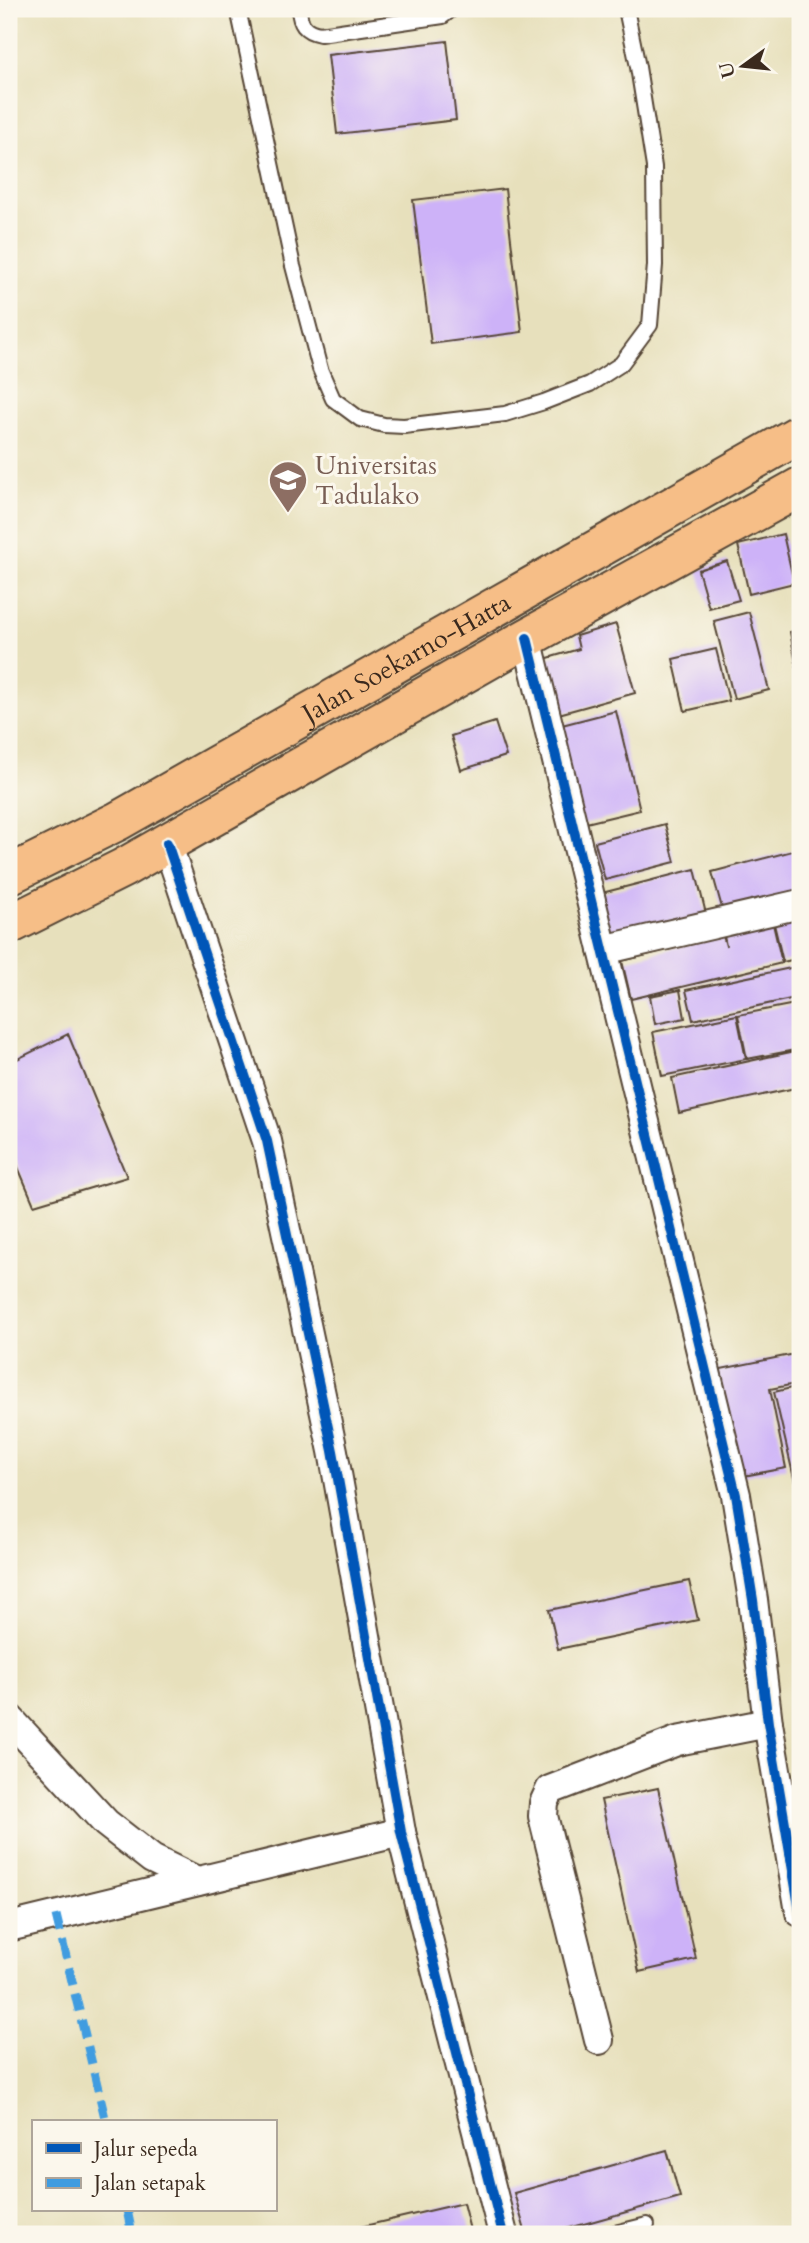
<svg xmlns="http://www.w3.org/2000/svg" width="809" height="2243" font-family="Cardo,serif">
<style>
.building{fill:#cdb2f8}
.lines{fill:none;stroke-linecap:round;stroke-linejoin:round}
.lane-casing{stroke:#554536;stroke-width:18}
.street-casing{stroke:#554536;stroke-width:32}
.primary-casing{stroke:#554536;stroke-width:42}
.lane{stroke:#fff;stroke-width:14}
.street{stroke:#fff;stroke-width:28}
.primary{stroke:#f6be87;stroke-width:38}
.quiet{stroke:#3f9ce0;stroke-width:9;stroke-dasharray:18 9;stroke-linecap:butt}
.cycleway-casing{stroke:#fbf7ec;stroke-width:15}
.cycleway{stroke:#0057b8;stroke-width:10}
.labels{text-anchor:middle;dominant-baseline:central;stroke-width:6;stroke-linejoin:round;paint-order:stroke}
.education-label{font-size:26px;fill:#785e54;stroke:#fbf7ec;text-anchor:start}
.street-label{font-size:26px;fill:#3b2a1e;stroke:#fbf7ec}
</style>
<rect width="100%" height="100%" fill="#fbf7ec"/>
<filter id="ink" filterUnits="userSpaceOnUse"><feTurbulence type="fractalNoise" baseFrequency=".0143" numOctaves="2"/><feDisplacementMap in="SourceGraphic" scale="14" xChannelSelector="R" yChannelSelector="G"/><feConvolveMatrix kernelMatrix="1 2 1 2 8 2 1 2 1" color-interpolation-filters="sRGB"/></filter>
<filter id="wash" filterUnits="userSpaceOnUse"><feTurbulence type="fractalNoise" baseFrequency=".00686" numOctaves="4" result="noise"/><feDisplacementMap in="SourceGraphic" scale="28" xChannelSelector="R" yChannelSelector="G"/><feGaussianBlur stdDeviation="1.57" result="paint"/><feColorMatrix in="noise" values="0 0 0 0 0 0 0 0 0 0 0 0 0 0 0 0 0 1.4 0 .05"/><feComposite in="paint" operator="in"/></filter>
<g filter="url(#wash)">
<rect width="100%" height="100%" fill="#e7e0bc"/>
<g id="blocks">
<g class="building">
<polygon points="447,41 456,120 337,134 328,55"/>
<polygon points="505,189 522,332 431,344 413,200"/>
<polygon points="800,520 800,554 799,554 793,521"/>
<polygon points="783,534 794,583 749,594 738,545"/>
<polygon points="727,561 739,600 709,608 698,570"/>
<polygon points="749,612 769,690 734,699 714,621"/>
<polygon points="616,624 635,693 555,715 541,660 579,649 576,636"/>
<polygon points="800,629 800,679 799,679 790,632"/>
<polygon points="716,649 729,701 685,711 673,659"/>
<polygon points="616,711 640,810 582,824 558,726"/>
<polygon points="495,722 506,756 461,770 451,736"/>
<polygon points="665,824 675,862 605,880 595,842"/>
<polygon points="800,849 800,895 724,915 712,872"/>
<polygon points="695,869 707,918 611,942 598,894"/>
<polygon points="800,918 800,958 783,962 774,924"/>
<polygon points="773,924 782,963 631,999 622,961 723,936 726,946 724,936"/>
<polygon points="800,966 800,997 693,1020 686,990"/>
<polygon points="680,990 685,1018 655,1024 650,996"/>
<polygon points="800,1003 800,1049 747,1059 738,1015"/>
<polygon points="737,1015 746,1059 662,1076 653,1032"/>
<polygon points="68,1034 127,1177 34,1205 9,1146 9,1063"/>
<polygon points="800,1050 800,1087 679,1113 672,1078"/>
<polygon points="800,1353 800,1383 770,1389 786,1468 738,1477 716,1370"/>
<polygon points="800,1386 800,1500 799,1500 774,1392"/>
<polygon points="689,1581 698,1620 558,1649 549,1610"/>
<polygon points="658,1788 696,1959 639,1972 601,1800"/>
<polygon points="667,2150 680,2197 548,2234 526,2234 514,2193"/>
<polygon points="463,2203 471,2234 334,2234 334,2233"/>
</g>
</g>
</g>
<g filter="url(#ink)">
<use href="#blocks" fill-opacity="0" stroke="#554536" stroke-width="2"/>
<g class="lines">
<g class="lane-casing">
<g id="lane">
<polyline points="238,9 293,266 320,369 333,399 360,419 384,425 404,426 505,414 544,402 590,384 621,364 650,325 655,265 654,167 638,67 626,9"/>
<path d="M299,9c1,15 5,22 21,25l123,-18 9,-7"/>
<polyline points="611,2234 647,2225"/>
</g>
</g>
<g class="street-casing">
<g id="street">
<polyline points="527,638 736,1495 753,1600 768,1723 800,1912"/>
<polyline points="167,843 267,1141 333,1451 401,1832 503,2234"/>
<polyline points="603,950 800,904"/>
<polyline points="9,1718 106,1823 152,1859 197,1881"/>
<polyline points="9,1927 401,1832"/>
<polyline points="599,2040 543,1816 544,1803 550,1790 677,1741 768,1723"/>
</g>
</g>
<g class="primary-casing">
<g id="primary">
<path id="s1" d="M9,875l109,-54 682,-387"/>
<polyline points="9,925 123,868 527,638 800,487"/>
</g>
</g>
<use href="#lane" class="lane"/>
<use href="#street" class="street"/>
<use href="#primary" class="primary"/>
<g class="quiet">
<polyline points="56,1915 106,2122"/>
<polyline points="127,2210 132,2234"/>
</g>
<g class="cycleway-casing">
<g id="cycleway">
<polyline points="527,638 736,1495 753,1600 768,1723 800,1912"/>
<polyline points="167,843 267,1141 333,1451 401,1832 503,2234"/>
</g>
</g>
<use href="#cycleway" class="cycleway"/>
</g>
</g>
<defs>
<g id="university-pin" transform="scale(2.0125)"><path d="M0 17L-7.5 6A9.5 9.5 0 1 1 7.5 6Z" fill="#8d6e63" stroke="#fbf7ec"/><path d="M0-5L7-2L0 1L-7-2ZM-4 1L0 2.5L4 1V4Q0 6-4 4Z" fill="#fff"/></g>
</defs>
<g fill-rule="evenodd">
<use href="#university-pin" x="288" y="480"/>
</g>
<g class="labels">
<g class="education-label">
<text x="315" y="465">Universitas<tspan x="315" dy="30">Tadulako</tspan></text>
</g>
<g class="street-label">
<text stroke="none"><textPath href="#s1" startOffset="453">Jalan Soekarno-Hatta</textPath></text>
</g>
</g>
<rect width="809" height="2243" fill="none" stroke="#fbf7ec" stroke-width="35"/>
<rect x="32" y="2120" width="245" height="91" fill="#fbf7ec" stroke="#aea59a" stroke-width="2"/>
<rect x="46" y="2143" width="35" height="10" fill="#0057b8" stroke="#aea59a" stroke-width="2"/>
<text x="94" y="2156" font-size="21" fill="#3b2a1e">Jalur sepeda</text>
<rect x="46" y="2178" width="35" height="10" fill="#3f9ce0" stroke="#aea59a" stroke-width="2"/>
<text x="94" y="2190" font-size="21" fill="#3b2a1e">Jalan setapak</text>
<g transform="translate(743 66) rotate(255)" stroke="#fbf7ec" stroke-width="5" paint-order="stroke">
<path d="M0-5L12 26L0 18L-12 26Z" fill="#3b2a1e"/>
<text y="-10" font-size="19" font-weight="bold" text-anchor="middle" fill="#3b2a1e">U</text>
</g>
</svg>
